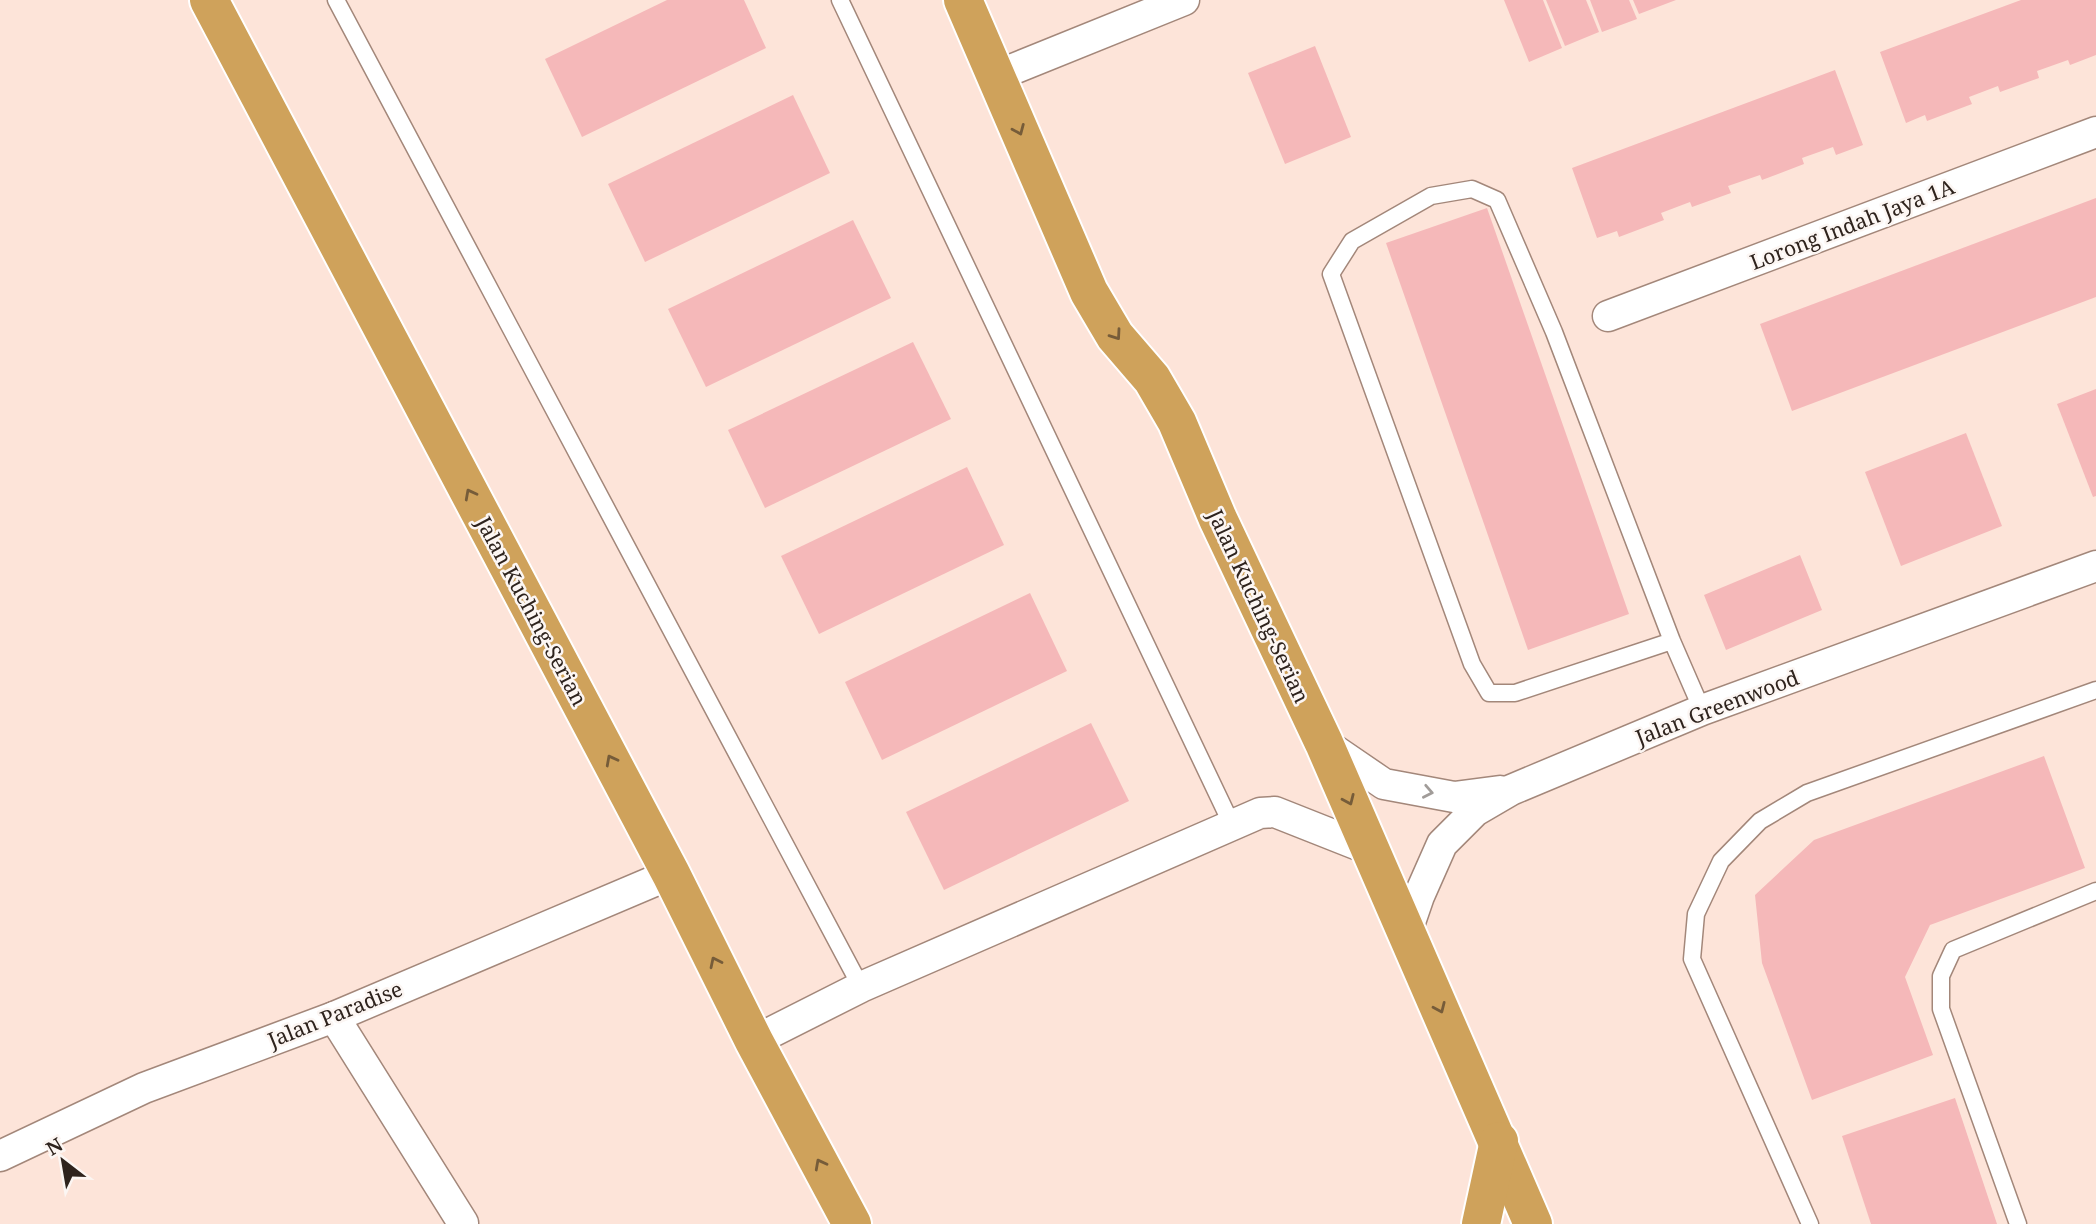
<svg xmlns="http://www.w3.org/2000/svg" width="2096" height="1224" font-family="'Noto Serif',serif">
<style>
.building{fill:#f5b8b9}
.lines{fill:none;stroke-linecap:round;stroke-linejoin:round}
.lane-casing{stroke:#a3877a;stroke-width:19}
.street-casing{stroke:#a3877a;stroke-width:33}
.highway-casing{stroke:#fff;stroke-width:42}
.lane{stroke:#fff;stroke-width:16}
.street{stroke:#fff;stroke-width:30}
.highway{stroke:#cfa25b;stroke-width:38}
.oneway{stroke:#765c39}
.oneway2{stroke:#a19c99}
.labels{text-anchor:middle;dominant-baseline:central;stroke-width:5;stroke-linejoin:round;paint-order:stroke}
.street-label{font-size:21px;fill:#2e231d;stroke:#fcf6f3}
</style>
<rect width="100%" height="100%" fill="#fde4d9"/>
<g class="building">
<polygon points="667,0 744,0 766,48 582,137 545,59"/>
<polygon points="1504,0 1543,0 1562,48 1529,62"/>
<polygon points="1546,0 1586,0 1599,32 1565,46"/>
<polygon points="1590,0 1629,0 1637,19 1602,32"/>
<polygon points="1633,0 1676,0 1639,14"/>
<polygon points="2021,0 2096,0 2096,55 2070,65 2068,60 2037,71 2039,78 2000,92 1998,86 1969,97 1972,104 1927,121 1925,115 1906,123 1880,52"/>
<polygon points="1315,46 1351,137 1285,164 1248,73"/>
<polygon points="1835,70 1863,145 1836,155 1833,147 1802,158 1804,164 1762,180 1760,175 1728,186 1731,193 1692,207 1690,202 1661,213 1664,220 1619,237 1617,231 1597,238 1572,168"/>
<polygon points="793,95 830,173 645,262 608,184"/>
<polygon points="2096,198 2096,297 1792,411 1760,324"/>
<polygon points="1487,208 1629,614 1528,650 1386,243"/>
<polygon points="853,220 891,298 706,387 668,309"/>
<polygon points="913,342 951,419 765,508 728,430"/>
<polygon points="2096,389 2096,496 2093,497 2057,404"/>
<polygon points="1966,433 2002,526 1901,566 1865,472"/>
<polygon points="967,467 1004,545 819,634 781,556"/>
<polygon points="1800,555 1822,610 1726,650 1704,595"/>
<polygon points="1030,593 1067,671 882,760 845,682"/>
<polygon points="1091,723 1129,801 944,890 906,812"/>
<polygon points="2044,756 2085,868 1930,925 1905,977 1933,1055 1812,1100 1762,963 1755,895 1814,840"/>
<polygon points="1955,1098 1997,1224 1871,1224 1842,1136"/>
</g>
<g class="lines">
<g class="lane-casing">
<g id="lane">
<polyline points="336,0 861,987"/>
<polyline points="840,0 1232,825"/>
<polyline points="1672,641 1515,693 1489,693 1472,664 1331,274 1352,241 1431,196 1472,189 1497,200 1554,332 1672,641 1702,710"/>
<polyline points="1810,1224 1692,959 1696,914 1721,861 1760,821 1807,793 2096,690"/>
<polyline points="2018,1224 1941,1009 1941,976 1953,950 2096,891"/>
</g>
</g>
<g class="street-casing">
<g id="street">
<polyline points="996,76 1184,0"/>
<polyline points="1608,316 2096,132"/>
<polyline points="1324,743 1384,784 1454,797 1500,791"/>
<polyline points="1407,931 1419,896 1442,844 1475,811 1511,790 1702,710 2096,566"/>
<polyline points="334,1017 463,1223"/>
<polyline points="754,1041 861,987 1260,813 1275,812 1371,850"/>
<polyline points="0,1156 144,1088 334,1017 671,874"/>
</g>
</g>
<g class="highway-casing">
<g id="highway">
<polyline points="209,0 671,874 754,1041 852,1224"/>
<polyline points="963,0 1089,292 1115,336 1152,379 1177,422 1218,519 1324,743 1533,1224"/>
<polyline points="1481,1224 1499,1141"/>
</g>
</g>
<use href="#lane" class="lane"/>
<use href="#street" class="street"/>
<use href="#highway" class="highway"/>
</g>
<defs><path id="oneway-chevron" d="M-2-3.5L2.5 0L-2 3.5" fill="none" stroke-width="1.6" stroke-linecap="round" stroke-linejoin="round" transform="scale(1.75)"/></defs>
<g class="oneway">
<use href="#oneway-chevron" transform="translate(1019 130) rotate(67)"/>
<use href="#oneway-chevron" transform="translate(1116 335) rotate(55)"/>
<use href="#oneway-chevron" transform="translate(470 494) rotate(-118)"/>
<use href="#oneway-chevron" transform="translate(611 760) rotate(-118)"/>
<use href="#oneway-chevron" transform="translate(1349 800) rotate(66)"/>
<use href="#oneway-chevron" transform="translate(715 962) rotate(-116)"/>
<use href="#oneway-chevron" transform="translate(1440 1008) rotate(66)"/>
<use href="#oneway-chevron" transform="translate(820 1164) rotate(-118)"/>
</g>
<use class="oneway2" href="#oneway-chevron" transform="translate(1428 792) rotate(11)"/>
<g class="labels">
<g class="street-label">
<text transform="translate(1852 224) rotate(-21)">Lorong Indah Jaya 1A</text>
<text transform="translate(1259 606) rotate(65)">Jalan Kuching-Serian</text>
<text transform="translate(532 611) rotate(62)">Jalan Kuching-Serian</text>
<text transform="translate(1717 707) rotate(-21)">Jalan Greenwood</text>
<text transform="translate(335 1014) rotate(-22)">Jalan Paradise</text>
</g>
</g>
<g transform="translate(63 1161) rotate(329)" stroke="#fcf6f3" stroke-width="5" paint-order="stroke">
<path d="M0-5L12 26L0 18L-12 26Z" fill="#2e231d"/>
<text y="-10" font-size="19" font-weight="bold" text-anchor="middle" fill="#2e231d">N</text>
</g>
</svg>
